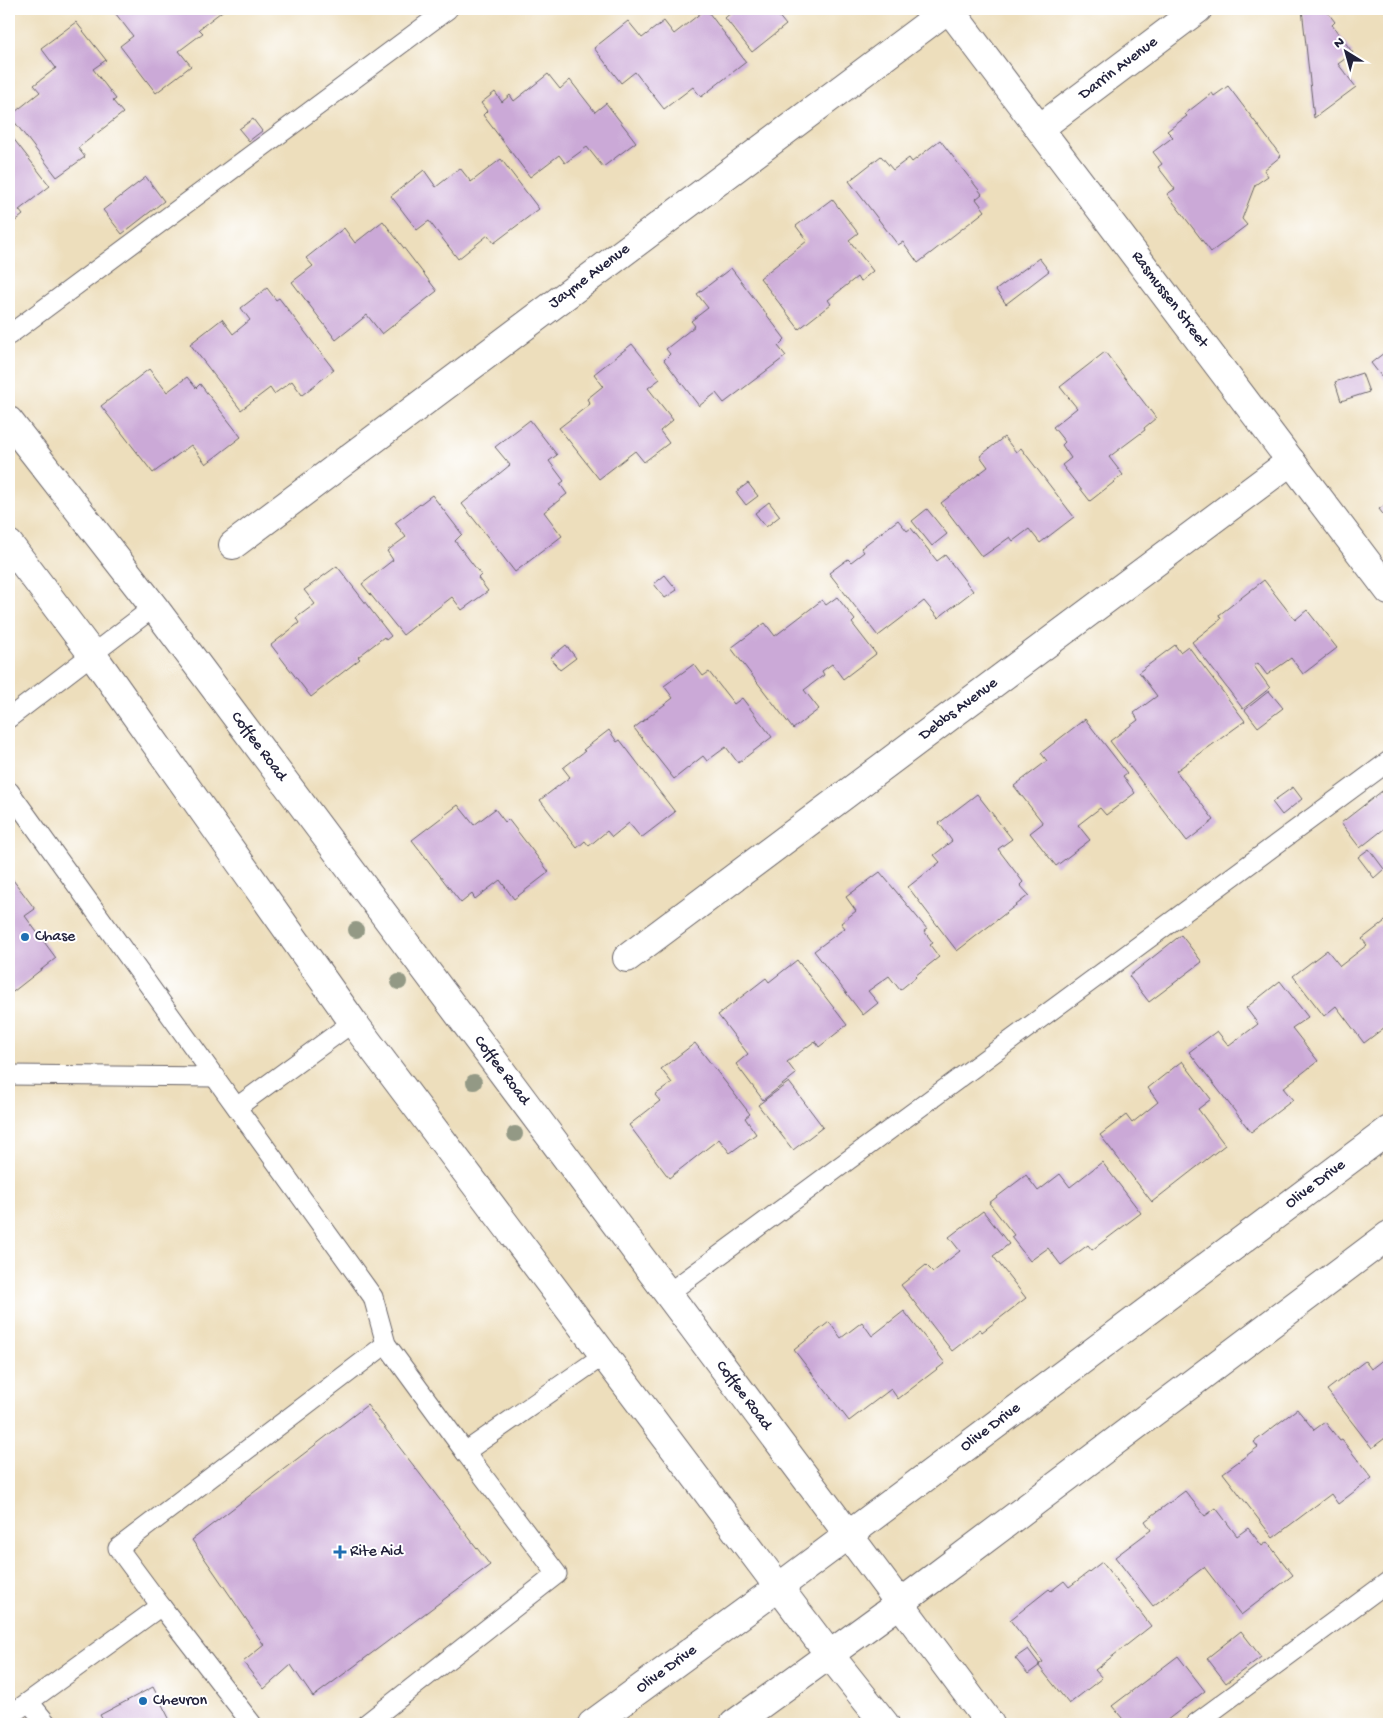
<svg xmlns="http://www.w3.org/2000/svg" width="1398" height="1733" font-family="'Gochi Hand',sans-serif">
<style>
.building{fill:#cba9d7}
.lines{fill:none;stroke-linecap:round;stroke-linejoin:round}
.lane-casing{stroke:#696468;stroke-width:21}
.street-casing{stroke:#696468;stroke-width:30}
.secondary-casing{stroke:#696468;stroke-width:30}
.lane{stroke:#fff;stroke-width:19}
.street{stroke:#fff;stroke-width:28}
.secondary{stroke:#fff;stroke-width:28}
.tree{fill:#939985}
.poi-dot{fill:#1f6fb2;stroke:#fff;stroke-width:2}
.labels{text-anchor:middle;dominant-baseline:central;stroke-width:4;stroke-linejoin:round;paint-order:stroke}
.street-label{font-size:16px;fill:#22223b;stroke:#fff}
.poi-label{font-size:16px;fill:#22223b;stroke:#fff;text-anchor:start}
</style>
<rect width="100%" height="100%" fill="#fff"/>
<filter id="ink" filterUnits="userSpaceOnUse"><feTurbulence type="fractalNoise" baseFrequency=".02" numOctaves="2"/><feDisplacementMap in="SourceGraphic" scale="10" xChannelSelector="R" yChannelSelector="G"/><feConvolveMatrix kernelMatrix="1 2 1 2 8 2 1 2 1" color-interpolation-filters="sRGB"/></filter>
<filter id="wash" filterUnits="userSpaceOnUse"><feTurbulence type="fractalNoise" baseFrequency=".0096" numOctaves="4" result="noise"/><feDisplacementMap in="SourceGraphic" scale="20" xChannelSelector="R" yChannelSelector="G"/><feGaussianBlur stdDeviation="1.12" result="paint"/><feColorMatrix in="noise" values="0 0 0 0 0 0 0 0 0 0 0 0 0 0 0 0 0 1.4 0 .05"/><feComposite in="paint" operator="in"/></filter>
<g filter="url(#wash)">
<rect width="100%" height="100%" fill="#eddebc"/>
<g id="blocks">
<g class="building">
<polygon points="112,9 225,9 199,29 203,33 179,51 191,66 156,93 120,46 133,36"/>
<polygon points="706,9 746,62 701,97 693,87 664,109 635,72 621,83 594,48 628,21 642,38 664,21 674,34"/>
<polygon points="731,9 773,9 786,25 752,52 725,18 733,11"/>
<polygon points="1302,9 1325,9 1335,22 1332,25 1353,53 1338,64 1356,87 1314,118"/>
<polygon points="76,22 106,60 93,69 116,99 113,101 123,113 78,148 85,157 57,177 10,116 40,92 34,85 56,68 41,48"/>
<polygon points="548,74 560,89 570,80 595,112 606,103 636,142 603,167 587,147 565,163 559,155 530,177 483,115 487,111 481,103 495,92 502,102 510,95 514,101"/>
<polygon points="1228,86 1281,156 1264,170 1268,176 1255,185 1242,219 1247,225 1211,252 1167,194 1175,189 1158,167 1162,164 1153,152 1173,137 1167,131 1187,116 1185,114 1212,93 1214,96"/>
<polygon points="253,119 262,131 249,141 239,129"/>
<polygon points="9,133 50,186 19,210 23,215 9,226"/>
<polygon points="940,140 982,194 976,199 985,211 918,263 903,242 898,245 849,181 881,156 893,170 909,158 912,162"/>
<polygon points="501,159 539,209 494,243 488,235 458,259 429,221 417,230 391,196 424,170 436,187 460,168 471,182"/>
<polygon points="146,177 164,201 122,234 103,210"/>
<polygon points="832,199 858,233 849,240 873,271 860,282 857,277 828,300 831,304 799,329 760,278 807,241 796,226"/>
<polygon points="383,221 437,291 382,334 367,315 336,340 292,282 313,266 306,258 344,228 355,243"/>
<polygon points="1039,258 1049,271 1006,304 996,290"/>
<polygon points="731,268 785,339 778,346 786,356 724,403 716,393 699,406 664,360 670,354 666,349 695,326 691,321 708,308 697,294"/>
<polygon points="267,288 276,300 279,298 334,370 302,395 292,381 274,394 270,388 241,410 190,344 222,319 233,334 250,320 241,308"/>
<polygon points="632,344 660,379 648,388 673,420 660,431 669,443 644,462 635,451 599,479 559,428 590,404 587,399 603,386 594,374"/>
<polygon points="1389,349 1389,386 1371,363"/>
<polygon points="1105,352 1156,418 1144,428 1145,430 1109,457 1123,475 1090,501 1062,465 1071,458 1062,445 1065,442 1053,427 1077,408 1060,387"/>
<polygon points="149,369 167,392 187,377 196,388 200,384 241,437 206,464 191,445 153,473 101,406"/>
<polygon points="1362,373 1369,392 1341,401 1335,382"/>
<polygon points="530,420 557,455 549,461 564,481 560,484 567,494 544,512 562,536 515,572 462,504 510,465 495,447"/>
<polygon points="1004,437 1016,452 1021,448 1074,517 1040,543 1029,529 1013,541 1010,537 982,557 941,503 988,467 980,456"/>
<polygon points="748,483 758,496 746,505 736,492"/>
<polygon points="432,495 462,534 455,541 481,575 478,578 488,591 462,610 452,597 403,635 362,584 393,560 387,551 406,537 395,523"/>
<polygon points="769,502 780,516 766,527 755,513"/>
<polygon points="1389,502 1389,522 1379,509"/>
<polygon points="927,509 947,534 932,546 912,521"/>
<polygon points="898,520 907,531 911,528 937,561 945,555 973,591 938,618 924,601 878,636 829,573 848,559 851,562 864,552 861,548"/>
<polygon points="337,566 391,636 386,640 384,637 358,657 360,659 311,697 271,645 299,623 296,618 315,604 304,590"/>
<polygon points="665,575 677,590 665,598 654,584"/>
<polygon points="1264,580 1295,620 1307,610 1337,648 1303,674 1291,658 1267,675 1258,663 1254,666 1270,688 1243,709 1192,642 1221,619 1219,615"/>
<polygon points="837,597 855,620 852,623 876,654 843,679 832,664 822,671 824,675 804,690 819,709 793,729 731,648 765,623 775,636 822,600 826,605"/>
<polygon points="566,645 576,658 560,670 550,658"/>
<polygon points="1175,645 1180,652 1188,646 1245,721 1176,771 1214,820 1187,841 1110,741 1138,720 1134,713 1157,696 1139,672"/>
<polygon points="694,664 703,676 709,672 734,704 742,698 772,737 738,763 726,747 707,761 703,756 674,779 634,728 673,698 664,686"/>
<polygon points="1269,691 1283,708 1258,727 1245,710"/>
<polygon points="1085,719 1127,773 1123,776 1135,793 1106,815 1100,808 1078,825 1090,840 1056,866 1030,833 1043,823 1014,786 1047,761 1041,753"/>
<polygon points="609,730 617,742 620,740 675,812 641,838 629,823 612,837 607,831 589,846 585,841 577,848 540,800 570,777 563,768 585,751 583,750"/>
<polygon points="1293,787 1302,799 1282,815 1272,802"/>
<polygon points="1386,788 1389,792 1389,825 1360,848 1341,823"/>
<polygon points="977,794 1012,839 998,849 1023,882 1020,885 1029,895 957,951 908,887 940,862 934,855 952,841 939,823"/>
<polygon points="458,805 474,825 495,809 505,822 508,819 549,872 514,899 500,880 475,899 472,894 461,903 412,840"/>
<polygon points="1369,849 1384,869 1374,878 1358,857"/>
<polygon points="880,872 927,929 924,931 933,943 930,945 939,957 915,976 916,977 900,990 889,976 868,991 878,1003 863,1015 814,951 845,928 841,923 856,911 846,897"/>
<polygon points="10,876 35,909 25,916 56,958 9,995"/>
<polygon points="1389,918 1389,1024 1364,1043 1336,1006 1324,1016 1293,976 1327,950 1340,966 1367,945 1362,939"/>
<polygon points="1181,935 1202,962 1149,1002 1129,976"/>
<polygon points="797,960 847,1025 819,1047 815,1041 787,1062 796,1074 763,1100 736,1064 748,1054 718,1015 766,978 769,982"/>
<polygon points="1280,981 1308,1017 1292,1028 1318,1061 1283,1088 1293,1100 1251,1132 1189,1052 1217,1031 1229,1046 1258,1024 1246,1008"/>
<polygon points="695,1043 750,1114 745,1118 756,1134 730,1153 719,1139 669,1178 629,1125 660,1101 655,1095 672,1083 661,1069"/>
<polygon points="1182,1061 1211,1099 1198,1109 1225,1145 1152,1202 1100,1135 1126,1115 1132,1123 1158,1102 1148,1088"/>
<polygon points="789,1082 823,1127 793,1150 758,1105"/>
<polygon points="1102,1162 1141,1213 1092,1250 1088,1245 1061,1265 1048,1248 1030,1261 1011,1237 1014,1235 989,1203 1026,1175 1038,1191 1060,1174 1070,1187"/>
<polygon points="983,1211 1009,1244 993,1256 1026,1298 982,1332 980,1329 952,1351 901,1285 926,1265 933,1272 960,1251 949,1237"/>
<polygon points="904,1311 945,1363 898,1399 891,1389 849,1421 794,1350 829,1322 841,1338 862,1322 872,1336"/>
<polygon points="1389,1355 1389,1435 1372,1448 1327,1390 1365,1361 1371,1369"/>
<polygon points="367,1405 490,1565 313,1697 291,1665 264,1689 243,1662 264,1645 192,1540"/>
<polygon points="1297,1409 1314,1430 1325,1422 1340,1441 1342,1440 1372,1478 1338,1504 1331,1494 1273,1538 1223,1473 1258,1447 1254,1442"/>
<polygon points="1185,1491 1205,1516 1216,1508 1237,1536 1248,1528 1262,1546 1267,1542 1293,1575 1241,1615 1204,1567 1153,1606 1115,1557 1151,1530 1145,1521"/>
<polygon points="1102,1562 1151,1626 1095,1670 1102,1678 1069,1704 1038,1665 1043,1662 1010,1620 1049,1589 1051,1591 1064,1581 1069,1587"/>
<polygon points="1241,1631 1261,1657 1226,1683 1207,1658"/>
<polygon points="1028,1649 1040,1665 1028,1674 1015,1658"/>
<polygon points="1178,1656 1205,1691 1162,1724 1127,1724 1112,1706"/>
<polygon points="153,1687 172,1724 105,1724 100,1715"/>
</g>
</g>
</g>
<g filter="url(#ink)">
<use href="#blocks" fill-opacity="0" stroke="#696468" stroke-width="1"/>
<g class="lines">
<g class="lane-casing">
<g id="lane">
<polyline points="9,335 448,9"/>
<polyline points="9,718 154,607"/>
<polyline points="9,791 373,1297 386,1344 465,1452"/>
<polyline points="9,1075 216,1077"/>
<polyline points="237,1107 353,1022"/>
<polyline points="667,1294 1389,761"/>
<polyline points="161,1606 118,1548 386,1344"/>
<polyline points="29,1702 47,1724"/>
<polyline points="9,1716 161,1606 252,1724"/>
<polyline points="366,1724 557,1574 465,1452 604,1355"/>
<polyline points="1195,1724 1389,1581"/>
</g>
</g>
<g class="street-casing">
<g id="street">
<polyline points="949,9 1389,591"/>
<polyline points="1040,128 1198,9"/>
<polyline points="233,545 948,9"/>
<polyline points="627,958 1291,461"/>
</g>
</g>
<g class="secondary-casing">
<g id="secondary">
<polyline points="9,421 154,607 990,1724"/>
<polyline points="9,544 92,654 353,1022 829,1654 885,1724"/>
<polyline points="592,1724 779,1587 1389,1130"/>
<polyline points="734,1724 899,1604 1389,1235"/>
</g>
</g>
<use href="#lane" class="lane"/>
<use href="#street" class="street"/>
<use href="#secondary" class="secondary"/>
</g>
<g class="tree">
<circle cx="356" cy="930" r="8"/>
<circle cx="399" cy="982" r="8"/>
<circle cx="474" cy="1082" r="8"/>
<circle cx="515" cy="1134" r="8"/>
</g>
</g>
<g class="poi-dot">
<circle cx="25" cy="937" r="5"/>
<path d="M337.5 1544.5h5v5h5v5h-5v5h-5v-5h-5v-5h5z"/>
<circle cx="143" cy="1701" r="5"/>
</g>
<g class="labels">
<g class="street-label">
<text transform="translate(1119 69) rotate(-37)">Darrin Avenue</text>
<text transform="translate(590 277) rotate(-37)">Jayme Avenue</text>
<text transform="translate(1169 300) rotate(53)">Rasmussen Street</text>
<text transform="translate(959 710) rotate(-37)">Debbs Avenue</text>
<text transform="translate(258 747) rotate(53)">Coffee Road</text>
<text transform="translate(501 1071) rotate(53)">Coffee Road</text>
<text transform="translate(1316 1185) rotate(-37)">Olive Drive</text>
<text transform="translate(743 1396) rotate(53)">Coffee Road</text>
<text transform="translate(991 1428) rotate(-37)">Olive Drive</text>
<text transform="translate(667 1670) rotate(-36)">Olive Drive</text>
</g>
<g class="poi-label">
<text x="35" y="937">Chase</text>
<text x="350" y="1552">Rite Aid</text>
<text x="153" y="1701">Chevron</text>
</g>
</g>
<rect width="1398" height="1733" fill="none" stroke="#fff" stroke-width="30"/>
<g transform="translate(1346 52) rotate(323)" stroke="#ffffff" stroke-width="4" paint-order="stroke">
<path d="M0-4L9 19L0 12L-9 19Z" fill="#22223b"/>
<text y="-8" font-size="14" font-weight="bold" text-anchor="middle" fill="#22223b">N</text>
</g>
</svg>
